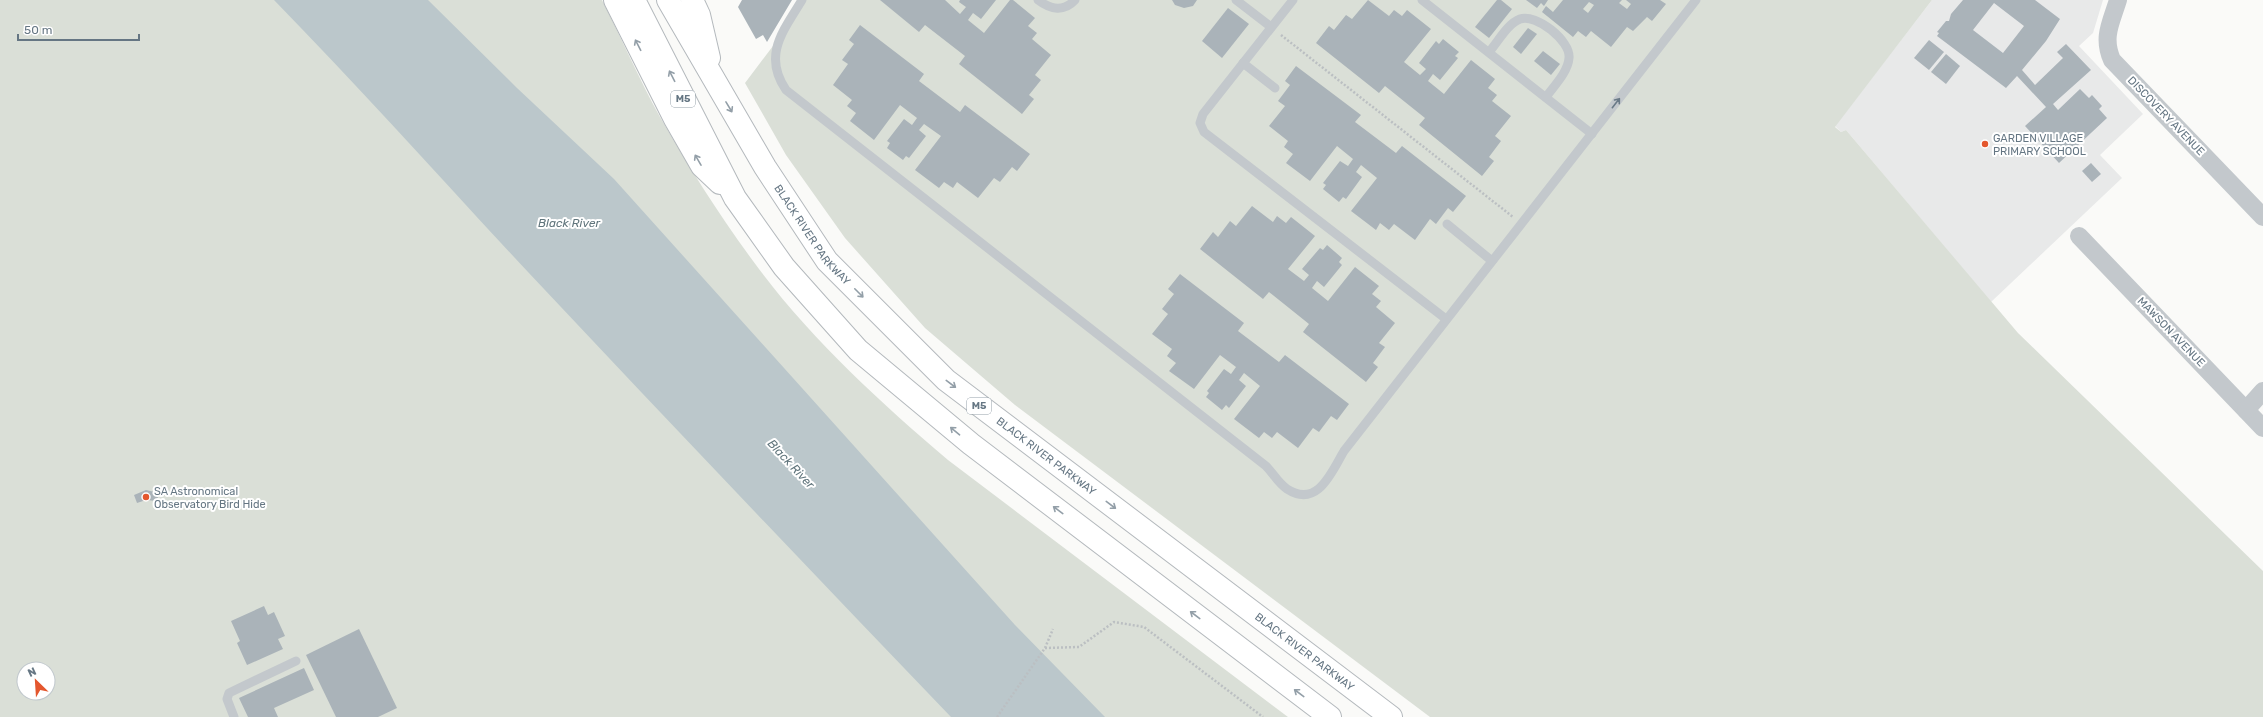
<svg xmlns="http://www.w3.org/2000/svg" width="2263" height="717" font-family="Rubik,sans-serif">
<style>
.built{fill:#e8e9e9}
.green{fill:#dadfd7;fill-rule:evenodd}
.water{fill:#bbc7cb}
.building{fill:#aab3b9;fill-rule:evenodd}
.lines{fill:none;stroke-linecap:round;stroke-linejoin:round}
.motorway-casing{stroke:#b4b9bd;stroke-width:24}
.path{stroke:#bbbfc2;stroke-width:2.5;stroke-dasharray:2 2;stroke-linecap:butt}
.service{stroke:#c3c8cc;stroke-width:9}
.minor{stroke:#c3c8cc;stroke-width:18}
.motorway{stroke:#fff;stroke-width:22}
.oneway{stroke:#939fa8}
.oneway2{stroke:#6a7a87}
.poi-dot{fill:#e4572e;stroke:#fff;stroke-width:1.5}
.labels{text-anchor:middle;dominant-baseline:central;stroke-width:4;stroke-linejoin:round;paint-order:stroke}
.shield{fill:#fff;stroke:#939fa8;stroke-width:1}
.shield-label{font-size:10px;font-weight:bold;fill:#657683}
.street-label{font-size:11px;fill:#657683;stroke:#fff}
.poi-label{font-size:11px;fill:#657683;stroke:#fff;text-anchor:start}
.water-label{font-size:12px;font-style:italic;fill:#60757c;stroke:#fff}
</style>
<rect width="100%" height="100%" fill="#fafaf8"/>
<polygon class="built" points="1932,0 2103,0 2093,33 2079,46 2143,114 2100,155 2122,178 1991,302 1846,130 1841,132 1835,126"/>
<g class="green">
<path d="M0,0h602c20,39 37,79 58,117 30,52 63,104 99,152 54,72 121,133 189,191l340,257h-1288zM24,669h24v24h-24z"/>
<polygon points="803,0 1932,0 1835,127 1841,132 1846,130 2018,333 2263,571 2263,717 1430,717 1015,405 925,328 845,238 786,155 745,83 782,34"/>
</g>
<path class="water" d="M274,0h154l89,88 97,91 401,446 90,92h-154c-142,-148 -283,-296 -423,-445 -85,-91 -167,-183 -254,-272z"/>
<g class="building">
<polygon points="742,0 792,0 767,42 763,35 756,39 738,7"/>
<polygon points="880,0 945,0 960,14 966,7 959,2 960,0 996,0 981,19 973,13 968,20 984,33 1010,0 1013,0 1035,18 1028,26 1037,33 1032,39 1051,55 1035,75 1041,80 1029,95 1034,99 1022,114 959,64 965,56 925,25 919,32"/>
<polygon points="1172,0 1197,0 1193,6 1184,8 1175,5"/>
<polygon points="1368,0 1389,16 1394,10 1402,16 1407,10 1431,29 1404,62 1420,75 1426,69 1419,63 1436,41 1439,44 1443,39 1459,52 1455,56 1458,58 1440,80 1433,74 1428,81 1444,94 1471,60 1495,79 1488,88 1497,95 1492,101 1511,116 1495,136 1501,141 1489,157 1494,161 1482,176 1419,125 1425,118 1385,86 1379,93 1316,43 1329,26 1334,30 1346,15 1352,19"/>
<polygon points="1497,0 1501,0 1512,9 1489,38 1475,27"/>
<polygon points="1526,0 1548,0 1544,6 1541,3 1537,8"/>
<path d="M1563,0h59l-3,3 8,6 4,-5 -5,-4h34l6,4 -14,17 -5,-4 -14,14 -6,-4 -16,20 -20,-16 -5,6 -8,-6 -5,6 -31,-25 4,-6 7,6zM1589,2l5,3 -6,8 -5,-4z"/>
<path d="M1963,0h72l25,19 -14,22 -24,29 13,15 28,-27 -6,-6 9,-8 25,26 -38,34 5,6 22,-21 9,9 3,-3 10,11 -3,3 8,9 -48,45 -34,-37 21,-19 -29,-31 -11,12 -69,-52 2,-3 -2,-1 9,-11h3l2,-7zM1994,3l30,23 -21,27 -30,-23z"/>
<polygon points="1228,8 1249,24 1222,58 1202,41"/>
<polygon points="860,25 924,74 919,81 960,112 965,105 1030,154 1017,171 1012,167 1000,182 994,178 978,198 957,182 953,188 944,182 939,188 915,170 941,136 924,124 919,130 926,136 909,158 906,156 903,160 887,148 890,143 887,141 904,119 912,125 917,118 900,105 874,140 850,121 856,113 847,106 852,100 833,85 848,64 842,60 854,44 849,40"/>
<polygon points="1528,28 1537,34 1521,54 1513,47"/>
<polygon points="1929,40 1944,52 1929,70 1914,58"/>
<polygon points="1543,51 1560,64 1551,75 1534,61"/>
<polygon points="1946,54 1960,66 1946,84 1931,72"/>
<polygon points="1296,66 1361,115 1355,122 1396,153 1402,146 1466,196 1453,212 1448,208 1436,224 1430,219 1415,240 1394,224 1389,230 1380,223 1376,230 1351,211 1377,178 1361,165 1356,172 1362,177 1346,199 1343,197 1339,202 1323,189 1326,185 1323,183 1340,161 1348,166 1353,159 1337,146 1310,181 1286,163 1293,154 1284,147 1288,141 1269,126 1285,106 1278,101 1290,85 1285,81"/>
<polygon points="2091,163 2101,174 2092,182 2082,171"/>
<polygon points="1252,206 1273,222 1277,216 1286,223 1291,217 1315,236 1288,269 1304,281 1309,275 1302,269 1320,248 1323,250 1327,245 1342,258 1339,262 1342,265 1324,287 1317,281 1312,288 1328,301 1355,267 1379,286 1372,294 1381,301 1376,307 1395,323 1379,343 1385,347 1373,363 1378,367 1366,382 1303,332 1309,324 1269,292 1263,299 1200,249 1213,232 1218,237 1230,221 1236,226"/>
<polygon points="1180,274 1244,323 1238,331 1279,362 1285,355 1349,404 1337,420 1331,416 1319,432 1313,428 1298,448 1277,432 1272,438 1264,432 1259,438 1234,419 1260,386 1244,373 1239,380 1246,386 1229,408 1226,405 1222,410 1206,397 1209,393 1207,391 1224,369 1231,374 1236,367 1220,355 1194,389 1169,371 1176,363 1167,356 1172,349 1152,334 1168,314 1162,309 1174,294 1168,289"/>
<polygon points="146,490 159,493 157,501 146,500 137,503 134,495"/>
<polygon points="264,606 268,615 274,612 285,636 278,639 283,649 247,665 237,643 240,641 231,621"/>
<polygon points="359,629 397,708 378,717 336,717 306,655"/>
<polygon points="304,668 314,690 274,708 278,717 248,717 239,698"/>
</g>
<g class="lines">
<g class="motorway-casing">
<g id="motorway">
<polyline points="615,0 675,119 702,166 720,183"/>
<polyline points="634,0 735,198 784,267 858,350 971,444 1330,717"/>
<path id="s1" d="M668,0l97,167 62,94 119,119 445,337"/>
<polyline points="692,0 699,15 709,58"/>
</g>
</g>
<g class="path">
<polyline points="1281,35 1513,217"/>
<polyline points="1045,648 1079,647 1114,622 1144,627 1263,717"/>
<polyline points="997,717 1045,648 1053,629"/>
</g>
<g class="service">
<path d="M802,0c-18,30 -40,55 -16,90l480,376c7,7 12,17 21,23 31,20 45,-18 57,-38l352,-451"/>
<path d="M1038,0c13,10 26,12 37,0"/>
<polyline points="1236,0 1271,27"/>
<polyline points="1293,0 1203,114 1200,123 1204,132 1446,319"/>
<polyline points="1422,0 1592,134"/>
<path d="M1489,52c9,-10 18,-28 31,-33 16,-6 51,22 49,39 -1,14 -15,28 -23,39"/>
<polyline points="1243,63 1275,88"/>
<polyline points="1447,224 1492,261"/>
<polyline points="234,717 227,699 229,693 296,661"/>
</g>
<g class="minor">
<path d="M2118,0c-7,23 -16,37 -6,60l151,157"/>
<polyline points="2079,236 2263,428"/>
<polyline points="2246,410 2263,391"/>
</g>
<use href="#motorway" class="motorway"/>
</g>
<defs><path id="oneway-shaft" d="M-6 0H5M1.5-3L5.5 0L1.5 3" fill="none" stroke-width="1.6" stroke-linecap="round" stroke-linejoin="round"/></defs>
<g class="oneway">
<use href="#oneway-shaft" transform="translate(638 45) rotate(-117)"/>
<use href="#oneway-shaft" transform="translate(672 76) rotate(-117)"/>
<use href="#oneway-shaft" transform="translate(729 107) rotate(59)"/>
<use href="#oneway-shaft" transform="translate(698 160) rotate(-120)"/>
<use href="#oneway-shaft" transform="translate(859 293) rotate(45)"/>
<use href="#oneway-shaft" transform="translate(951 384) rotate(37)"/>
<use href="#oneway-shaft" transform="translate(955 431) rotate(-140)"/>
<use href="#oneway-shaft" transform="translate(1111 505) rotate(37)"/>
<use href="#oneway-shaft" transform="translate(1058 510) rotate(-143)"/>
<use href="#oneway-shaft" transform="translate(1195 615) rotate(-143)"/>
<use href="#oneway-shaft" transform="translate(1299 693) rotate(-143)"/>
</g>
<use class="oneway2" href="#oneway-shaft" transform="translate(1616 103) rotate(-52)"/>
<g class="poi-dot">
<circle cx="1985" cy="144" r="4"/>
<circle cx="146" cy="497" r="4"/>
</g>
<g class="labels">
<g class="shield">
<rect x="671" y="91" width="24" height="16" rx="3"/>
<rect x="967" y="398" width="24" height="16" rx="3"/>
</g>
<g class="shield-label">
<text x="683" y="99">M5</text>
<text x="979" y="406">M5</text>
</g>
<g class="street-label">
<text transform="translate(2166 116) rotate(46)">DISCOVERY AVENUE</text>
<text stroke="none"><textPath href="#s1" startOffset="276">BLACK RIVER PARKWAY</textPath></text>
<text transform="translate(2171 332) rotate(46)">MAWSON AVENUE</text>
<text stroke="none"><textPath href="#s1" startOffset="600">BLACK RIVER PARKWAY</textPath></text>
<text stroke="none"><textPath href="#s1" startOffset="924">BLACK RIVER PARKWAY</textPath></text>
</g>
<g class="poi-label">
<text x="1993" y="138">GARDEN VILLAGE<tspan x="1993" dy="13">PRIMARY SCHOOL</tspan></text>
<text x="154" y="491">SA Astronomical<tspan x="154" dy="13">Observatory Bird Hide</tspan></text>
</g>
<g class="water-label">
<text x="569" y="223">Black River</text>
<text transform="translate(791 464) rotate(47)">Black River</text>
</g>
</g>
<g transform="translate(36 681) rotate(335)"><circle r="19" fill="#ffffff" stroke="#c1c8cd"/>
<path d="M0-3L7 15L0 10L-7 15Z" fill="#e4572e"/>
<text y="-6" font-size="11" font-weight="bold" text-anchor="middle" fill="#657683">N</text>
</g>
<path d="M18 34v6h121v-6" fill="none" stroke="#657683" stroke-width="2"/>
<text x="24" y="34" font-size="12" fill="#657683" stroke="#ffffff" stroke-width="3" paint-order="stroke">50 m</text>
</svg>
